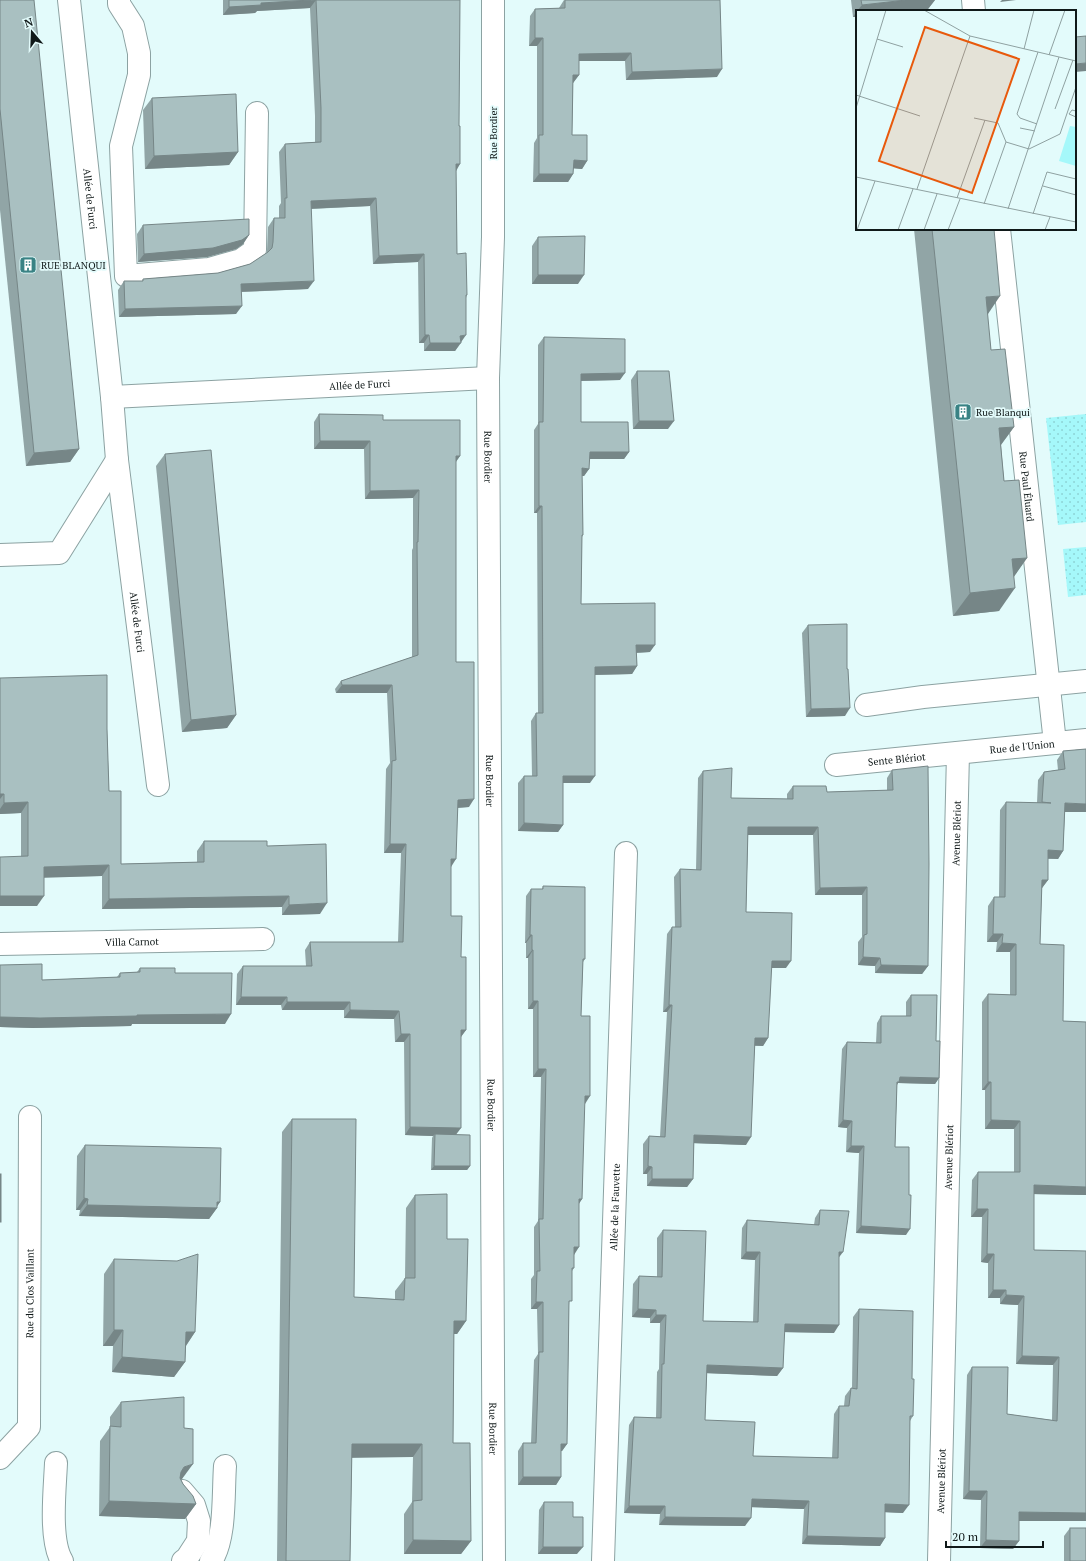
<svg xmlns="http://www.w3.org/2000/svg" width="1086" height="1561" font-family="'PT Serif',serif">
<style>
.grass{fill:url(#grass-dots)}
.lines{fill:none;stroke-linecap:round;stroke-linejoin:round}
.minor-casing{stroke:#8ca2a2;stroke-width:24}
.minor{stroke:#fff;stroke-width:22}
.wall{fill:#91a5a6}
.shaded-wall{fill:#768687}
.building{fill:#a9c0c1;stroke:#768687}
.labels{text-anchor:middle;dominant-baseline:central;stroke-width:3.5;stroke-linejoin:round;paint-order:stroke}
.street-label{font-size:10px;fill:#101919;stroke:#e3fbfb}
.poi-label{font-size:10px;fill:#101919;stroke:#e3fbfb;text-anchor:start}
.inset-road{fill:none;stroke:#8fa1a1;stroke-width:1}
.view{fill:#e8590c;fill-opacity:0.15;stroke:#e8590c;stroke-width:2}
.inset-edge{fill:none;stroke:#101919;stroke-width:2}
</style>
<defs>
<pattern id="grass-dots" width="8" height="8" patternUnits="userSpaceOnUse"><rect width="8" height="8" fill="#a5f8fa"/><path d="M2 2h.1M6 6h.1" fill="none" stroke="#8dd4d6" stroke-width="1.8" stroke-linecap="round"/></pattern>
</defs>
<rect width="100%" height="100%" fill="#e3fbfb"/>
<g class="grass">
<polygon points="1086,414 1086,522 1058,525 1046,418"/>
<polygon points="1086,547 1086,595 1068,597 1063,549"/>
</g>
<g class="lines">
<g class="minor-casing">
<g id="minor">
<path id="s1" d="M69,0l43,397 5,63 41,325"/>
<polyline points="119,0 119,4 133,26 139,53 139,75 121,146 126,276 209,269 241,260 255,250 257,113"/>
<path id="s2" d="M493,0v237l-5,141 6,1183"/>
<polyline points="973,0 974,11"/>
<path id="s3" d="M999,229l56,514"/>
<path id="s4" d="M112,397l376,-19"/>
<polyline points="0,555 59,553 117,460"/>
<polyline points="866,705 923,697 1086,681"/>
<path id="s5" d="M836,765l250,-25"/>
<path id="s6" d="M0,944l263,-5"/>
<path id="s7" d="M0,1458l29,-31 1,-310"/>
<path d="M56,1463c-1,25 -7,77 6,98"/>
<polyline points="182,1491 194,1505 199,1521 198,1541 187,1558 183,1561"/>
<path d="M211,1561c15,-22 12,-68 14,-95"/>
<path id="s8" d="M603,1561l23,-708"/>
<path id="s9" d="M939,1561l19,-808"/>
</g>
</g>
<use href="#minor" class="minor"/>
</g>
<g class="wall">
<polygon points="0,0 79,449 70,462 26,466 0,210"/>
<polygon points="223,0 460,0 456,170 457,254 467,295 466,298 461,343 455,351 424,351 424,343 419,343 418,262 373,264 370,206 311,209 308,289 241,292 236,314 119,317 118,290 124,281 142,281 143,279 218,273 250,264 267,253 267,251 268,227 274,218 279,218 279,206 281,203 279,152 285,144 315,142 315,116 310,8 257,11 255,13 223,15"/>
<polygon points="564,0 717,77 626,80 625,61 579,61 579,75 573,83 572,135 587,161 582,169 573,168 573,174 568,182 533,182 534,143 537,138 537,46 529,46 530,16 535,9 559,8"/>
<polygon points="851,0 935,0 928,9 912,11 857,11 857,17 853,17"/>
<polygon points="152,98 238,152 229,165 145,169 143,110"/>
<polygon points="143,225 249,235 243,244 236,249 207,257 138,262 137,234"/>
<polygon points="914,229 994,229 987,315 991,350 1014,427 1001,445 1004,481 1027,558 1014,576 999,611 953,616"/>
<polygon points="538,237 578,284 532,284 532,246"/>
<polygon points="544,337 620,380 581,381 581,422 629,452 624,459 589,459 589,469 584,476 582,476 583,535 582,537 581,604 650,652 636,653 637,666 632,674 595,675 590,783 563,783 563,825 558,832 518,831 518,783 524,776 532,776 531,721 536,713 538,713 537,513 534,513 534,430 538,424 538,345"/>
<polygon points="637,371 668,429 633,429 631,380"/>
<polygon points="319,414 383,420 460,456 456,462 456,662 469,807 458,808 451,867 451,916 461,957 466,1030 461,1037 456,1134 470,1166 467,1170 431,1170 432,1138 433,1136 405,1135 404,1042 395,1042 394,1019 344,1018 344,1010 282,1010 281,1005 236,1005 237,974 243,966 306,966 305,950 310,942 398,942 401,853 384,853 386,769 390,763 387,693 336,693 335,689 341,681 412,657 412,550 413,548 413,498 365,499 364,449 314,449 314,422"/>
<polygon points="165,454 236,715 227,728 182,732 156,466"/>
<polygon points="808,625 847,669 845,716 806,717 802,633"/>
<polygon points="0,678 107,729 109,791 121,864 197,862 197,851 204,841 267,846 320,914 282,915 282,907 102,909 102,876 44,877 37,906 0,906 21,856 21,813 0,814"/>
<polygon points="1086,749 1065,812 1063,851 1058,859 1048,859 1048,880 1042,888 1040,944 1063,1021 1086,1022 1086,1195 1034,1194 1034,1250 1086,1251 1086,1521 1019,1521 1019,1541 1013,1549 980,1548 981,1500 963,1499 967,1375 972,1367 1007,1414 1052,1420 1053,1365 1016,1364 1018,1305 1000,1304 1000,1298 988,1298 988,1263 981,1262 982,1217 971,1217 972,1180 978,1172 1014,1172 1014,1129 985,1129 985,1090 982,1090 982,1002 988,994 1010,995 1010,952 996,952 997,942 987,942 988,906 994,897 999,897 1000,810 1006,802 1037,803 1038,780 1044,772 1058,770 1057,760 1063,751"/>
<polygon points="892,770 928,966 922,974 875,973 875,966 858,965 858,942 862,937 862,895 815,895 813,835 748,835 746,912 786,968 771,968 768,1038 763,1046 755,1046 746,1145 694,1143 693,1179 687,1187 647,1186 647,1174 643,1174 643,1144 649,1136 660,1137 667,1012 663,1012 667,934 672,927 675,927 674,877 680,869 696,870 698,778 703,771 731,798 787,799 787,794 793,786 827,792 887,790 887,778"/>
<polygon points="543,886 585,959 583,962 581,1016 584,1104 582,1199 579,1203 574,1255 574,1268 572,1271 569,1305 567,1444 562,1451 561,1451 561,1477 556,1485 518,1485 518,1451 523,1443 531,1443 534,1360 538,1354 537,1309 531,1309 531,1279 534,1275 534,1227 538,1221 541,1077 533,1077 533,1009 528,1009 528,958 526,958 526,943 525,943 526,896 531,889 542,889"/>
<polygon points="0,965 42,980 117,977 120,973 137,972 140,968 175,973 225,1024 132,1024 131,1026 33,1028 0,1027"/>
<polygon points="911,995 936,1041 939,1078 935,1084 898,1083 897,1085 895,1147 906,1235 856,1233 859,1153 846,1152 847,1128 838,1127 842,1049 847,1042 876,1043 877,1023 881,1016 906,1016 906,1002"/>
<polygon points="292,1119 354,1297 395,1299 395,1291 405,1278 406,1208 415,1195 447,1239 466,1321 457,1334 454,1334 453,1443 471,1541 461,1554 404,1554 404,1514 412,1502 413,1457 352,1457 350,1561 277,1561 282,1132"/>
<polygon points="85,1145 220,1202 217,1206 217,1208 209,1219 79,1216 80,1210 76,1210 77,1156"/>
<polygon points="820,1210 839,1258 834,1333 784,1332 783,1368 777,1376 707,1373 705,1420 753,1456 832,1458 834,1414 839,1406 844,1406 845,1396 851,1388 852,1388 853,1317 859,1309 912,1379 913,1416 910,1421 903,1513 885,1512 885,1538 880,1546 802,1544 804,1509 751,1507 745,1526 659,1525 660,1514 624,1513 629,1425 634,1417 656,1418 657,1372 659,1369 660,1323 650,1323 650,1318 632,1317 633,1284 639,1276 657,1277 657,1238 663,1230 703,1321 753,1322 755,1260 741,1259 742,1228 747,1220 814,1225 815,1218"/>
<polygon points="114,1259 195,1332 186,1346 185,1362 174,1377 112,1372 113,1346 103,1346 104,1274"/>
<polygon points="121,1402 184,1428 182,1479 181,1479 183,1484 196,1504 185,1519 99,1516 100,1441 110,1427 110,1417"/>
<polygon points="544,1502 573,1517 577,1554 538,1554 539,1510"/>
<polygon points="1070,1528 1086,1561 1064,1561 1064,1536"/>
</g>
<g class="shaded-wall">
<polygon points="316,0 310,8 257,11 255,13 223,15 229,7 261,3"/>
<polygon points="906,0 935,0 928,9 912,11 857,11 862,5"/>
<polygon points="1002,0 1016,0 1000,2"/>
<polygon points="857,11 857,17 853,17"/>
<polygon points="535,38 543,38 537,46 529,46"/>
<polygon points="631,53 625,61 573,61 579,54"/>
<polygon points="1086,63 1086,71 1075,72 1075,64"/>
<polygon points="722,69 717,77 626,80 632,72"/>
<polygon points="573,75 579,75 573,83"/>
<polygon points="238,152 229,165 145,169 154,156"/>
<polygon points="574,160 587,161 582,169 568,168"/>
<polygon points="456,164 460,164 455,173"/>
<polygon points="539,174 573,174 568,182 533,182"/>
<polygon points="376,198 370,206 305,209 311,201"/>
<polygon points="249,235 243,244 236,249 207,257 138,262 144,254"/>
<polygon points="424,254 418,262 373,264 379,256"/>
<polygon points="538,275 584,275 578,284 532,284"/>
<polygon points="314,281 308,289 235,292 241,284"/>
<polygon points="1000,296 984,320 986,297"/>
<polygon points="242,306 236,314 119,317 125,309"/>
<polygon points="425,335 429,335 424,343 419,343"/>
<polygon points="466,335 455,351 424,351 430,343"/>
<polygon points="625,373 620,380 576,381 581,374"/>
<polygon points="639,421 674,421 668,429 633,429"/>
<polygon points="1014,427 997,450 999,428"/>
<polygon points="320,441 370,441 364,449 314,449"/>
<polygon points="79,449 70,462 26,466 34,453"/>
<polygon points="590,452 629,452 624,459 584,459"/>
<polygon points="456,456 460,456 454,464"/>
<polygon points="582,468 589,469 584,476 577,476"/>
<polygon points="419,490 413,498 365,499 370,491"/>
<polygon points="539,506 542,506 537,513 534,513"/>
<polygon points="1027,558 1011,581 1012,559"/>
<polygon points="1015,588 999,611 953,616 970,593"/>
<polygon points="636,645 655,645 650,652 631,653"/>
<polygon points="637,666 632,674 590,675 595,667"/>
<polygon points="342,685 392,685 387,693 336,693"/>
<polygon points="850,708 845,716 806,717 811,709"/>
<polygon points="236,715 227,728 182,732 191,720"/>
<polygon points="563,776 595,776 590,783 558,783"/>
<polygon points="0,794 4,794 0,799"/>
<polygon points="474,799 469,807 453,808 458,800"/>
<polygon points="28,802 21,813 0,814 0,809 4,803"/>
<polygon points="1065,803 1086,804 1086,812 1059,812"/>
<polygon points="524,823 563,825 558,832 518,831"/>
<polygon points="748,827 818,827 813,835 742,835"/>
<polygon points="390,844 406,844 401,853 384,853"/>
<polygon points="1048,850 1063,851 1058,859 1042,858"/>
<polygon points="451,859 456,859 451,867"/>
<polygon points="109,865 102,876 37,878 44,867"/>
<polygon points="1042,880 1048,880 1042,888 1036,888"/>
<polygon points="867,887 862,895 815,895 820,888"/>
<polygon points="0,896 44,896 37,906 0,906"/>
<polygon points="289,896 282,907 102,909 109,899"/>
<polygon points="327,903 320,914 282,915 289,905"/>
<polygon points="993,934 1003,934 997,942 987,942"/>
<polygon points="530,935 532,935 526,943 525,943"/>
<polygon points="1002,943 1016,944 1010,952 996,952"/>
<polygon points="532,950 533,950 528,958 526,958"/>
<polygon points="863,957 880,958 875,966 858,965"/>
<polygon points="772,961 791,961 786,968 766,968"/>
<polygon points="881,965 928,966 922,974 875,973"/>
<polygon points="241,997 287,997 281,1005 236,1005"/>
<polygon points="533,1001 538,1001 533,1009 528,1009"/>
<polygon points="287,1002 350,1002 344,1010 282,1010"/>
<polygon points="669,1005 672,1005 667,1012 663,1012"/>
<polygon points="350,1010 399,1011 394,1019 344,1018"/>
<polygon points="231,1014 225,1024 132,1024 131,1026 33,1028 0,1027 0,1017 137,1015"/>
<polygon points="461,1030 466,1030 460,1038"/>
<polygon points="401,1034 410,1034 404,1042 395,1042"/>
<polygon points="755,1038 768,1038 763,1046 750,1045"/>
<polygon points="538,1069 546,1069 541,1077 533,1077"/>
<polygon points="900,1077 939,1078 935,1084 898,1083 894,1089"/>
<polygon points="988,1082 991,1082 985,1090 982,1090"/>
<polygon points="585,1096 590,1096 585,1104"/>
<polygon points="843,1120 852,1121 847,1128 838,1127"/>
<polygon points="991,1120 1020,1121 1014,1129 985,1129"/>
<polygon points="410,1127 461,1128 455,1136 435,1134 433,1136 405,1135"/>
<polygon points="694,1135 751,1137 746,1145 689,1143"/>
<polygon points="851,1146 864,1146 859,1153 846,1152"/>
<polygon points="434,1166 470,1166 467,1170 431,1170"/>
<polygon points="648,1166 652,1167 647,1174 643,1174"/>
<polygon points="652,1179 693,1179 687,1187 647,1186"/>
<polygon points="1034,1185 1086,1187 1086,1195 1028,1194"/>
<polygon points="84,1198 88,1199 80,1210 76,1210"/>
<polygon points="579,1199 582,1199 577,1207"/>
<polygon points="217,1202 220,1202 216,1208 217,1208 209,1219 79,1216 87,1205"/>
<polygon points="977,1209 988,1209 982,1217 971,1217"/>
<polygon points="861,1226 910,1229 906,1235 856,1233"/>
<polygon points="574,1247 579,1247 574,1255"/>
<polygon points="746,1252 760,1252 755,1260 741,1259"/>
<polygon points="839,1252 843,1252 837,1260"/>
<polygon points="987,1254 994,1254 988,1263 981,1262"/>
<polygon points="993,1290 1006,1290 1000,1298 988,1298"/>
<polygon points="1006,1295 1024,1296 1018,1305 1000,1304"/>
<polygon points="536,1302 543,1302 537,1309 531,1309"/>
<polygon points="638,1309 656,1310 650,1318 632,1317"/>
<polygon points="656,1315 666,1315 660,1323 650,1323"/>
<polygon points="454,1321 466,1321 457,1334 445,1334"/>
<polygon points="785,1324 839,1325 834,1333 779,1332"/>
<polygon points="114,1330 123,1330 113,1346 103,1346"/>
<polygon points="186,1332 195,1332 185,1347"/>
<polygon points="1022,1356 1059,1357 1053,1365 1016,1364"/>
<polygon points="122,1357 185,1362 174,1377 112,1372"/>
<polygon points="707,1365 783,1368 777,1376 702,1373"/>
<polygon points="352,1444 422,1444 413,1457 343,1458"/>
<polygon points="561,1444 567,1444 562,1451 556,1452"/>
<polygon points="193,1464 182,1479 174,1482 184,1467"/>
<polygon points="523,1477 561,1477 556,1485 518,1485"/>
<polygon points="969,1491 987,1491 981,1500 963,1499"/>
<polygon points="752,1499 809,1501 804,1509 746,1507"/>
<polygon points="109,1501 196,1504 185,1519 99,1516"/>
<polygon points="885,1504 909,1505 903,1513 880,1512"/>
<polygon points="629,1506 665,1506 660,1514 624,1513"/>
<polygon points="1019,1512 1086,1513 1086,1521 1013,1521"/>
<polygon points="665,1517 751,1518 745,1526 659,1525"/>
<polygon points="807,1536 885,1538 880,1546 802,1544"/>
<polygon points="413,1540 471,1541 461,1554 404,1554"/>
<polygon points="986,1540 1019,1541 1013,1549 980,1548"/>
<polygon points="543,1547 583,1547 577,1554 538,1554"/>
</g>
<g class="building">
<polygon points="0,0 34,0 79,449 34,453 0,109"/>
<polygon points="229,0 311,0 261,3 261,5 229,7"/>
<polygon points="316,0 460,0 459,126 460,126 460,164 456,164 457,254 466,253 467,295 466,295 466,335 460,336 461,343 430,343 429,335 425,335 424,254 379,256 376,198 311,201 314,281 241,284 242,306 125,309 124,281 143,281 143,279 218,273 250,264 268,252 272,248 273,242 274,218 285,218 285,198 287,198 285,144 321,142 321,108"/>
<polygon points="565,0 720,0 722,69 632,72 631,53 579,54 579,75 573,75 572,135 587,135 587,161 574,160 573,174 539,174 539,135 543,135 543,38 535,38 535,9 565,8"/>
<polygon points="861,0 906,0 862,5"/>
<polygon points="1086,36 1086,63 1075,64 1075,37"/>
<polygon points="236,94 238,152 154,156 152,98"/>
<polygon points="249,219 249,235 242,240 213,248 144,254 143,225"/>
<polygon points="932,229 994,229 1000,296 986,297 991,350 1005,349 1014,427 999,428 1004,481 1019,480 1027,558 1012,559 1015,588 970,593"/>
<polygon points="585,236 584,275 538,275 538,237"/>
<polygon points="544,337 625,339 625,373 581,374 581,422 628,422 629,452 590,452 589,469 582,468 583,535 582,535 581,604 655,603 655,645 636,645 637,666 595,667 595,776 563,776 563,825 524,823 524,776 537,776 536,713 543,713 542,506 539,506 539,422 543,422"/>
<polygon points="637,371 669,371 674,421 639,421"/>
<polygon points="319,414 383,415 383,420 460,420 460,456 456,456 456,662 474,662 474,799 458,800 456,859 451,859 451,916 462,916 461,957 466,957 466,1030 461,1030 461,1128 410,1127 410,1034 401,1034 399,1011 350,1010 350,1002 287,1002 287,997 241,997 243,966 312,966 310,942 403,942 406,844 390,844 392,761 396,760 392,685 342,685 341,681 418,655 417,542 418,542 419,490 370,491 370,441 320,441"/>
<polygon points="211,450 236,715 191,720 165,454"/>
<polygon points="847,624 847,669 848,669 850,708 811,709 808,625"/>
<polygon points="107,675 107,729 109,791 121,791 121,864 204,862 204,841 267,841 267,846 326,844 327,903 289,905 289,896 109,899 109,865 44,867 44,896 0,896 0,857 28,856 28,802 4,803 4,794 0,794 0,678"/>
<polygon points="1086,749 1086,804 1065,803 1063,851 1048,850 1048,880 1042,880 1040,944 1064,945 1063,1021 1086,1022 1086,1187 1034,1185 1034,1250 1086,1251 1086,1513 1019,1512 1019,1541 986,1540 987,1491 969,1491 972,1367 1008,1367 1007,1414 1057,1421 1059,1357 1022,1356 1024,1296 1006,1295 1006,1290 993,1290 994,1254 987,1254 988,1209 977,1209 978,1172 1020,1172 1020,1121 991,1120 991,1082 988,1082 988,994 1016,995 1016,944 1002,943 1003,934 993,934 994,897 1005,897 1006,802 1051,803 1042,802 1044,772 1065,769 1063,751"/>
<polygon points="928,766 929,864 928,966 881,965 880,958 863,957 864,935 867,934 867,887 820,888 818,827 748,827 746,912 792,913 791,961 772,961 768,1038 755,1038 751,1137 694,1135 693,1179 652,1179 652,1167 648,1166 649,1136 665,1137 672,1005 669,1005 672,927 681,927 680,869 701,870 703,771 732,768 731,798 793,799 793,786 826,786 827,792 893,790 892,770"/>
<polygon points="543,886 585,887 585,959 583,959 581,1016 590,1016 590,1096 585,1096 582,1199 579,1199 579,1247 574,1247 574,1268 572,1268 572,1301 569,1301 567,1444 561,1444 561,1477 523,1477 523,1443 536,1443 539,1352 543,1352 543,1302 536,1302 537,1271 540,1271 539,1219 543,1219 546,1069 538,1069 538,1001 533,1001 533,950 532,950 532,935 530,935 531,889 543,889"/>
<polygon points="42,964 42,980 120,977 120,973 140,972 140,968 175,968 175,973 232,973 231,1014 137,1015 137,1016 40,1018 0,1017 0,965"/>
<polygon points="911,995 937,995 936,1041 940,1041 939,1078 900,1077 899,1082 897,1082 895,1147 909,1147 909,1195 911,1195 910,1229 861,1226 864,1146 851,1146 852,1121 843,1120 847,1042 881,1043 881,1016 911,1016"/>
<polygon points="292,1119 356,1119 354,1297 404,1300 405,1278 415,1278 415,1195 447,1194 447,1239 468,1239 466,1321 454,1321 453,1443 470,1443 471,1541 413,1540 413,1501 422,1500 422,1444 352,1444 350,1561 286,1561"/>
<polygon points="435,1134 470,1135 470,1166 434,1166"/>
<polygon points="85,1145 221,1148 220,1202 217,1202 217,1208 87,1205 88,1199 84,1198"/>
<rect x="0" y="1174" width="1" height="48"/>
<polygon points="820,1210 849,1211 843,1252 839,1252 839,1325 785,1324 783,1368 707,1365 705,1420 755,1422 753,1456 838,1458 839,1406 849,1406 851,1388 857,1389 859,1309 913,1311 912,1379 914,1379 913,1416 910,1416 909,1505 885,1504 885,1538 807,1536 809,1501 752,1499 751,1518 665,1517 665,1506 629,1506 634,1417 661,1418 662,1364 664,1364 666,1315 656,1315 656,1310 638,1309 639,1276 662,1277 663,1230 706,1231 703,1321 758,1322 760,1252 746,1252 747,1220 819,1225"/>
<polygon points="198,1254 195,1332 186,1332 185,1362 122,1357 123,1330 114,1330 114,1259 177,1261"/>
<polygon points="184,1397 184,1428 193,1429 193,1464 184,1467 181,1472 180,1478 183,1484 193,1496 196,1504 109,1501 110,1426 121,1427 121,1402"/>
<polygon points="544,1502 573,1502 573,1517 583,1517 583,1547 543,1547"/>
<rect x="1070" y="1528" width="16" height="33"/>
</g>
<defs>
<g id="building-square" transform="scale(0.9)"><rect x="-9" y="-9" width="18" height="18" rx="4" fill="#398284" stroke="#e3fbfb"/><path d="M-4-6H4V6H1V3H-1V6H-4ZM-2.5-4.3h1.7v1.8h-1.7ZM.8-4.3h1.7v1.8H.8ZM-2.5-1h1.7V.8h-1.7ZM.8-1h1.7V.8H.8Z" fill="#fff"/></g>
</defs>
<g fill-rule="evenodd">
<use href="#building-square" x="28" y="265"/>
<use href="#building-square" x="963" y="412"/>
</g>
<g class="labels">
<g class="street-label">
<text transform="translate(493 133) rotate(-90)">Rue Bordier</text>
<text stroke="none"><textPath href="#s1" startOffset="200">Allée de Furci</textPath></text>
<text stroke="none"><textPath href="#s4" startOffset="248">Allée de Furci</textPath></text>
<text stroke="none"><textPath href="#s2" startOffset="457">Rue Bordier</textPath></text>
<text stroke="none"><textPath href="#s3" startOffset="259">Rue Paul Éluard</textPath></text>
<text stroke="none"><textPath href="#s1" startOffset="626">Allée de Furci</textPath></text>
<text stroke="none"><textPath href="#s5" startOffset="187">Rue de l'Union</textPath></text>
<text stroke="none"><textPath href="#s5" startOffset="61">Sente Blériot</textPath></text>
<text stroke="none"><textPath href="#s2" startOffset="781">Rue Bordier</textPath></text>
<text stroke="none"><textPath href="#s9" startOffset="728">Avenue Blériot</textPath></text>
<text stroke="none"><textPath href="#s6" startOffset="132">Villa Carnot</textPath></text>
<text stroke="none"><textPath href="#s2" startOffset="1105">Rue Bordier</textPath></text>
<text stroke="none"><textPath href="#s9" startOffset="404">Avenue Blériot</textPath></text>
<text stroke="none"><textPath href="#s8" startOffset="354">Allée de la Fauvette</textPath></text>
<text stroke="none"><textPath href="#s7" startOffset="176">Rue du Clos Vaillant</textPath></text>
<text stroke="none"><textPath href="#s2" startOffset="1429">Rue Bordier</textPath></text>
<text stroke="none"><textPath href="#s9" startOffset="80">Avenue Blériot</textPath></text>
</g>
<g class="poi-label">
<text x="41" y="265">RUE BLANQUI</text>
<text x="976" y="412">Rue Blanqui</text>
</g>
</g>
<g transform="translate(856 10)">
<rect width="220" height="220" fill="#e3fbfb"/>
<path d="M214,116l6,1v39l-17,-5z" fill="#a5f8fa"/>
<path class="inset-road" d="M68,0l46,26 106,25M21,29l26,8M168,39l10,-39M193,45l16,-45M0,85l64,21M0,98l30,-98M199,99l18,-49M220,101l-4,-1 -3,4 7,3M118,108l24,5 8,19 23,7 31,-15 16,-47M181,114l-17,-6 -3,-4 21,-62M164,118l15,3M0,167l220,45M187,176l33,9M61,179l53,-153M101,188l28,-78M128,194l22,-62M152,199l51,-152M177,204l14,-42 29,7M1,220l18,-49M42,220l15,-41M68,220l13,-36M92,220l12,-31M189,220l5,-13"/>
<path class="view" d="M69,17l94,32 -47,134 -93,-32z"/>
<rect width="220" height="220" class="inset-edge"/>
</g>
<g transform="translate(32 32) rotate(341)" stroke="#e3fbfb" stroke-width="3" paint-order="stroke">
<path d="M0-3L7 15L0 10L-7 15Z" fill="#101919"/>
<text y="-6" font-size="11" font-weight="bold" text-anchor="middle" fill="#101919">N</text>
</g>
<path d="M946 1541v6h97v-6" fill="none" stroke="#101919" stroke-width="2"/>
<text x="952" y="1541" font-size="12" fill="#101919" stroke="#e3fbfb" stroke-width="3" paint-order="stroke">20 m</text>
</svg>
